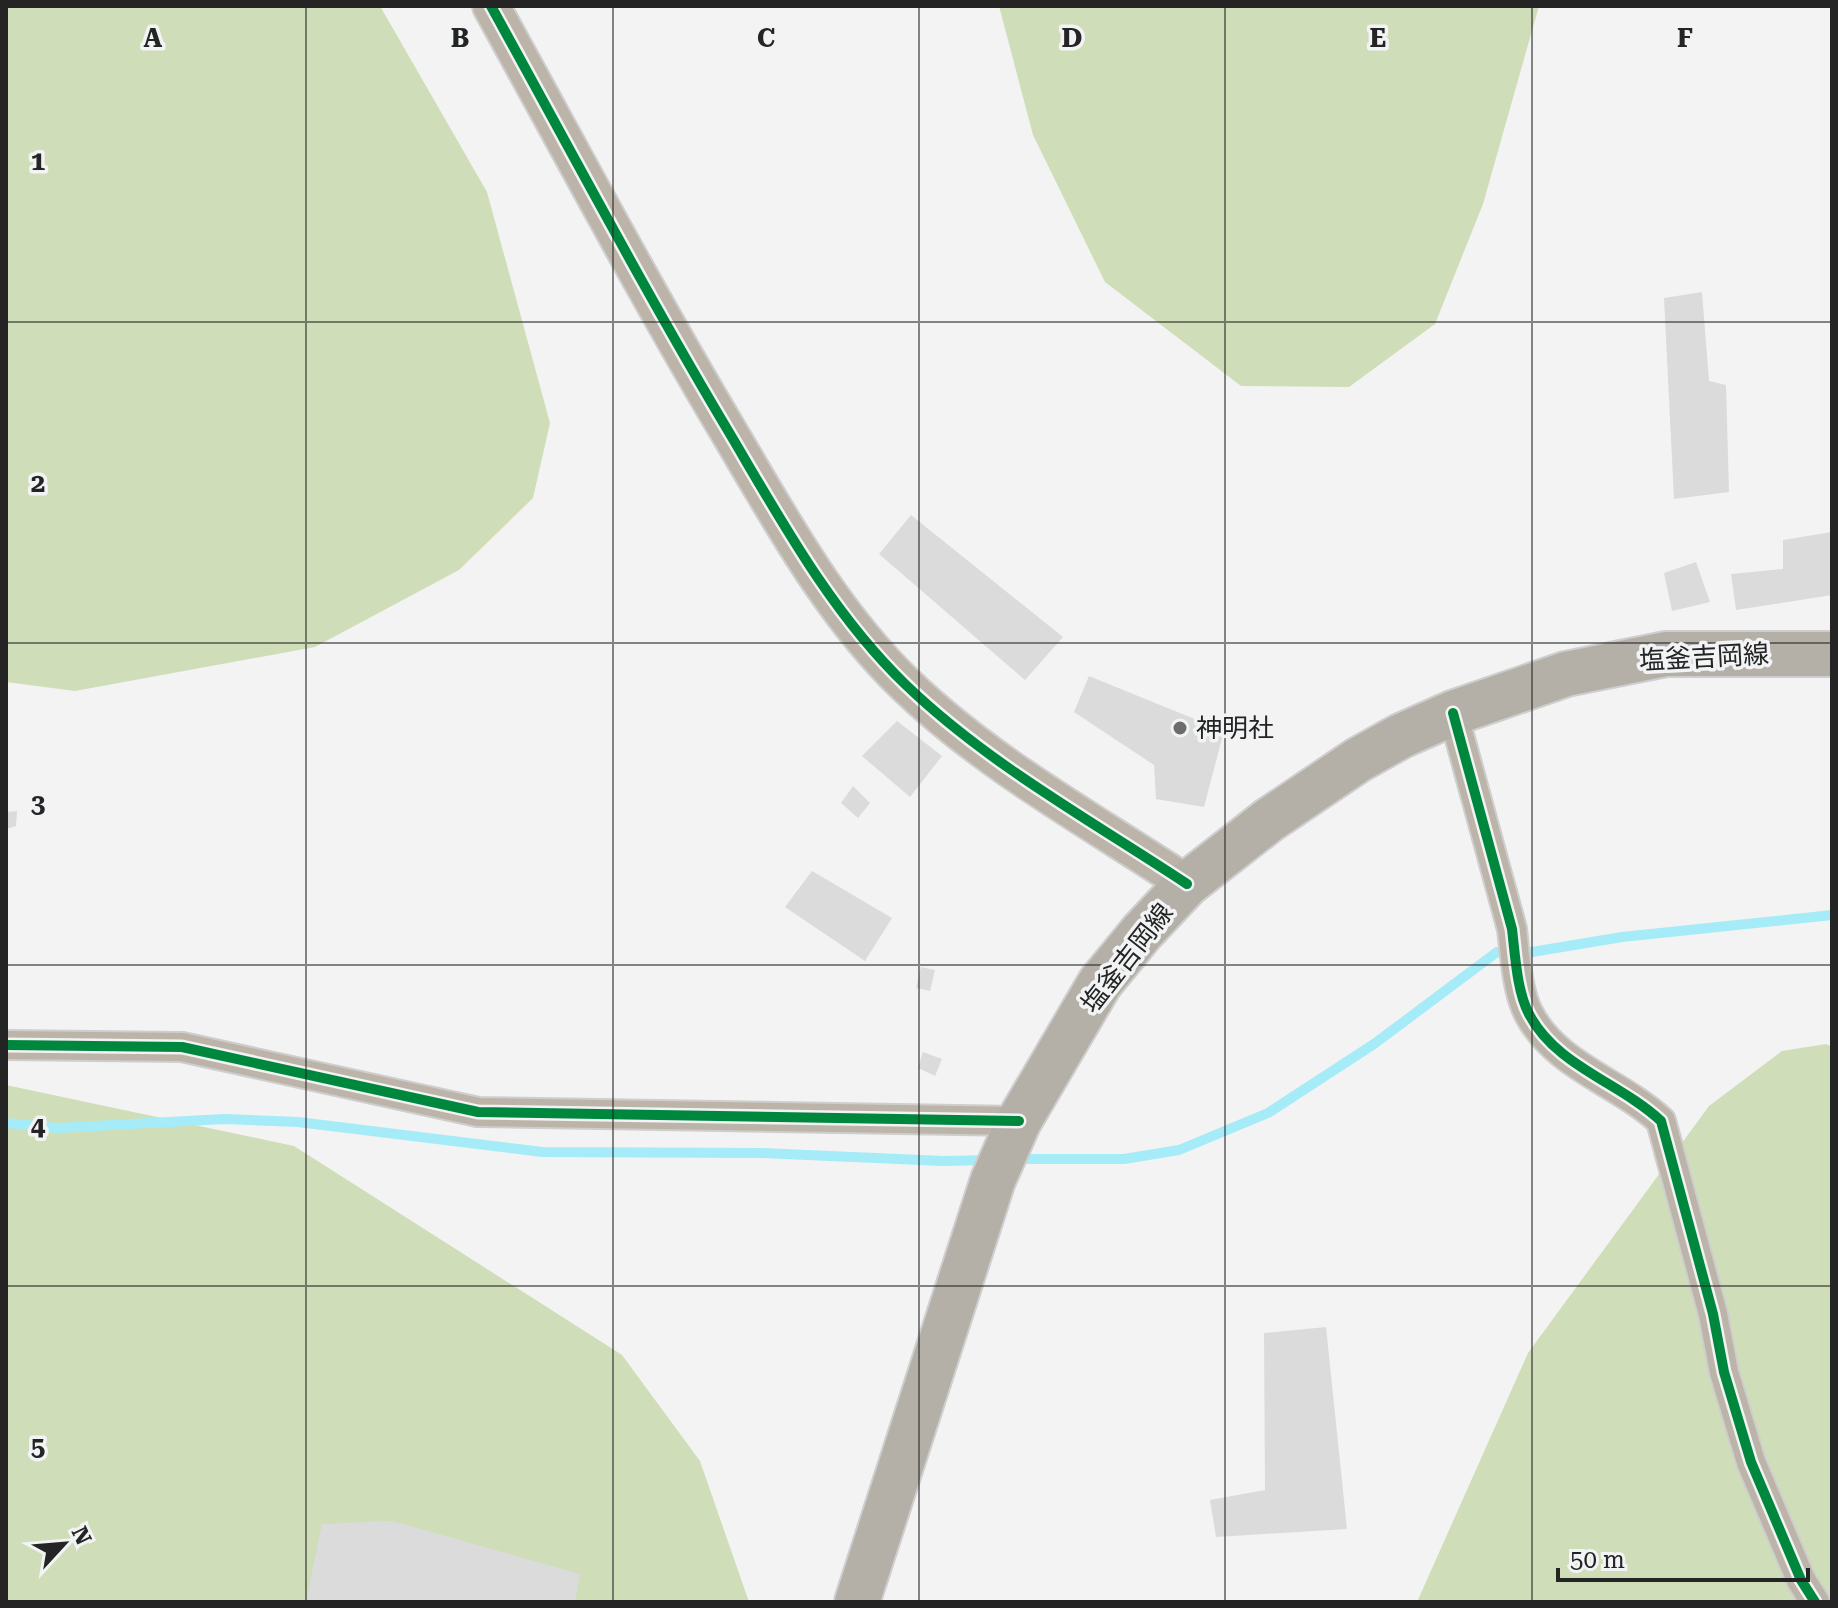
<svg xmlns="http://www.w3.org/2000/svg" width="1838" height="1608" font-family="'Roboto Serif','Noto Sans JP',serif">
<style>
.green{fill:#cfdeb8}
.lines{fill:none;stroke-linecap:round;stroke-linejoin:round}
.stream{stroke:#a6ebf8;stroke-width:10}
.building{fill:#dbdbdb}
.minor-casing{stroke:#cecece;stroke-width:32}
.tertiary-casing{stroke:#cecece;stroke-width:40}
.primary-casing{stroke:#cecece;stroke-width:48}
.minor{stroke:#bcb4a8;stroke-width:28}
.tertiary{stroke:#bcb4a8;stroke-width:36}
.primary{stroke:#b4afa7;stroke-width:44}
.cycleway-casing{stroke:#f2f3f4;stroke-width:15}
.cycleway{stroke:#00873e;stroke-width:10}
.grid{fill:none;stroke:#242424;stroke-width:2;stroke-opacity:0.55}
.poi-dot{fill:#6c6c6c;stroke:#f2f3f4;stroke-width:3}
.labels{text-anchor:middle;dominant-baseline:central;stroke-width:7;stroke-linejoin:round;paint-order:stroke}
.street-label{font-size:26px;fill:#242424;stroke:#f2f3f4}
.poi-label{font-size:26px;fill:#242424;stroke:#f2f3f4;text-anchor:start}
.grid-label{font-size:26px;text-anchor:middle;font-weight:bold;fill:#242424;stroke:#f2f3f4;stroke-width:7;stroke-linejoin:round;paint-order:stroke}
</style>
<rect width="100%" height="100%" fill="#f3f3f3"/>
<g class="green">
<polygon points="6,6 380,6 487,192 550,423 533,498 459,570 315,647 75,691 6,682"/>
<polygon points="999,6 1539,6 1483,204 1435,324 1349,387 1241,386 1105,282 1033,135"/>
<polygon points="1826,1044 1832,1047 1832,1602 1417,1602 1528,1353 1709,1106 1782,1051"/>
<polygon points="6,1085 294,1146 622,1355 700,1461 749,1602 6,1602"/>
</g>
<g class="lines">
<g class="stream">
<polyline points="6,1123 58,1128 224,1119 298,1122 542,1152 761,1153 943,1161 992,1160"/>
<polyline points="1016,1159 1124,1159 1179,1150 1268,1113 1374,1044 1497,952 1532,952 1622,937 1832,915"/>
</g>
</g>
<g class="building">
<polygon points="1702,292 1709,381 1726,385 1729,492 1674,499 1664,298"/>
<polygon points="911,515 1063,637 1025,680 879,554"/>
<polygon points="1832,532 1832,595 1736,610 1731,574 1783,569 1783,540"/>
<polygon points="1696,562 1710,602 1672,611 1664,573"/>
<polygon points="1089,676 1224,731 1204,807 1156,799 1154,765 1074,712"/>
<polygon points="897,721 942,756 910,797 862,756"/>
<polygon points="853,786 870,803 858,818 841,803"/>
<polygon points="17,811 16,826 6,829 6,812"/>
<polygon points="812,871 892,918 865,961 785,907"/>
<polygon points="921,967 935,970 930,991 916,988"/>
<polygon points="923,1052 942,1059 935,1076 918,1068"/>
<polygon points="1326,1327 1347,1529 1216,1537 1210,1500 1265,1490 1264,1333"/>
<polygon points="392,1521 580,1574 575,1602 306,1602 322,1524"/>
</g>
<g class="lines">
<g class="minor-casing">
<g id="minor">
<path d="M1453,713l59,216c3,25 5,63 17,85 27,52 90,68 132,107l52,193 11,58 27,90 50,118 14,22"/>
<polyline points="6,1045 182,1047 478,1112 1019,1121"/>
</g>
</g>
<g class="tertiary-casing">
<path id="tertiary" d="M491,6c80,145 157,291 242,433 50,85 101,177 173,246 82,79 186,136 281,199"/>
</g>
<g class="primary-casing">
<polyline id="primary" points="857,1602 993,1180 1019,1121 1100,983 1142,932 1187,884 1269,820 1358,760 1401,736 1453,713 1566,674 1666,654 1832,654"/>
</g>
<use href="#minor" class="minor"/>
<use href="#tertiary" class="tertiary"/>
<use href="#primary" class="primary"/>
<g class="cycleway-casing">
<g id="cycleway">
<path d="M491,6c80,145 157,291 242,433 50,85 101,177 173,246 82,79 186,136 281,199"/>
<path d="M1453,713l59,216c3,25 5,63 17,85 27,52 90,68 132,107l52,193 11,58 27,90 50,118 14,22"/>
<polyline points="6,1045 182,1047 478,1112 1019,1121"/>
</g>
</g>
<use href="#cycleway" class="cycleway"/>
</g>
<path class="grid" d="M306,6v1596M613,6v1596M919,6v1596M1225,6v1596M1532,6v1596M6,322h1826M6,643h1826M6,965h1826M6,1286h1826"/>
<circle class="poi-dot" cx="1180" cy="728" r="8"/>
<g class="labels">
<g class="street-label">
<text transform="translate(1704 657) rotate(-3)">塩釜吉岡線</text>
<text transform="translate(1127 958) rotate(-52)">塩釜吉岡線</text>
</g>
<g class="poi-label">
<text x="1196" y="728">神明社</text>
</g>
</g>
<g class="grid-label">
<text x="153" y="47">A</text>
<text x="460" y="47">B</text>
<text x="766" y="47">C</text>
<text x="1072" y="47">D</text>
<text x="1378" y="47">E</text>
<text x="1685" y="47">F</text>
<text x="38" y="170">1</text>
<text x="38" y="492">2</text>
<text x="38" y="813">3</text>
<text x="38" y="1135">4</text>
<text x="38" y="1456">5</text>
</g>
<rect width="1838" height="1608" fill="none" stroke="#242424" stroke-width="16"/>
<g transform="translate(64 1544) rotate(64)" stroke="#f2f3f4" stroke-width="6" paint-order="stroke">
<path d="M0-6L14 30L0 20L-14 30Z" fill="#242424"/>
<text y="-12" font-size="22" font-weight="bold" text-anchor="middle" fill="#242424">N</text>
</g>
<path d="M1558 1568v12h250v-12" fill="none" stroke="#242424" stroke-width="4"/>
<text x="1570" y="1568" font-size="24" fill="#242424" stroke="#f2f3f4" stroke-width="6" paint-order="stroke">50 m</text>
</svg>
